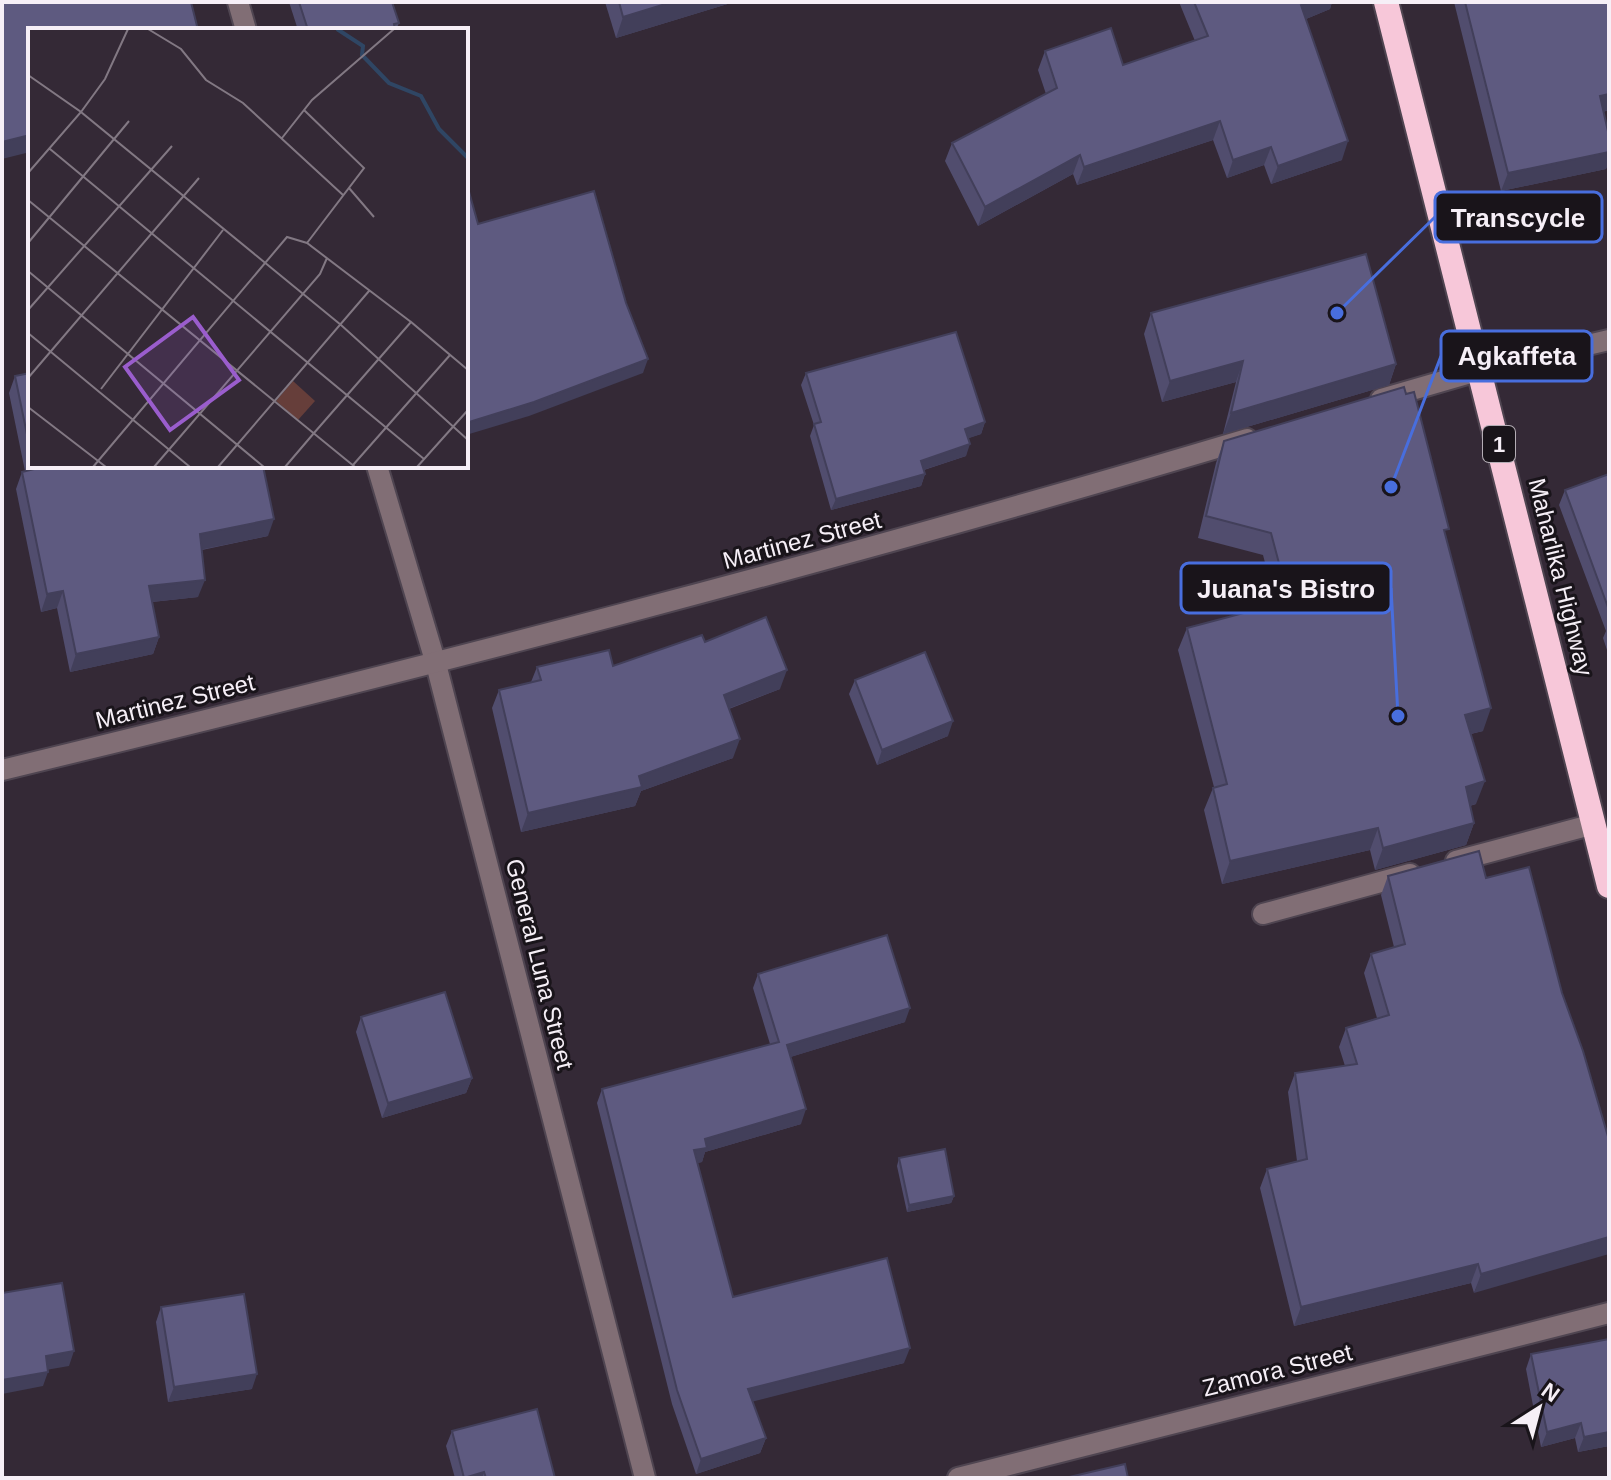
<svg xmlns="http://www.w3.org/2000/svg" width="1611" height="1480" font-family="Helvetica,sans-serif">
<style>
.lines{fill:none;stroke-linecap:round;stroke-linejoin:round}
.minor-casing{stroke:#4f4551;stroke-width:24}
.highway-casing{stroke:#4f4551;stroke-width:28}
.minor{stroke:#816e75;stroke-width:20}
.highway{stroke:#f7c7d9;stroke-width:24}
.wall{fill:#514d6e}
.shaded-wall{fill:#423f5a}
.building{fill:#5e5a80;stroke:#423f5a;stroke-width:2}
.labels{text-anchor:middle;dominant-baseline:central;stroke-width:6;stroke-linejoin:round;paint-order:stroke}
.shield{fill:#19141a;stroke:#b4adb5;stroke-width:2}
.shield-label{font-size:22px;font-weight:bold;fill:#f6eff7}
.street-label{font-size:24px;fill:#f6eff7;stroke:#19141a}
.inset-river{fill:none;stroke:#2f4664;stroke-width:4}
.inset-road{fill:none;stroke:#827883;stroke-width:2}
.view{fill:#9a5dcd;fill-opacity:0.15;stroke:#9a5dcd;stroke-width:4}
.inset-edge{fill:none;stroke:#f6eff7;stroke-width:4}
.leader{fill:none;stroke:#486ede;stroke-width:3}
.callout-dot{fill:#486ede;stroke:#19141a;stroke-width:3}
.callout{fill:#19141a;stroke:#486ede;stroke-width:3}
.callout-label{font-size:26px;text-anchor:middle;font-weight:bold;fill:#f6eff7}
</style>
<rect width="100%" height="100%" fill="#342936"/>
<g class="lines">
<g class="minor-casing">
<g id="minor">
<polyline points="238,2 246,30"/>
<polyline points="1381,399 1481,370 1609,340"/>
<polyline points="377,466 436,664 645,1478"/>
<path d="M2,770c417,-101 833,-208 1245,-331"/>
<polyline points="1456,861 1594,824"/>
<polyline points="1263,914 1410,874"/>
<polyline points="958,1478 1609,1313"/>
</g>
</g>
<g class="highway-casing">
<polyline id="highway" points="1386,2 1609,886"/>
</g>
<use href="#minor" class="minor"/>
<use href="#highway" class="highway"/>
</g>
<g class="wall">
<polygon points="289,2 392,2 399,23 396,30 298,30"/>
<polygon points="605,2 734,2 616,38"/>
<polygon points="1179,2 1332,2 1330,9 1306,19 1342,160 1271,184 1264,165 1227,178 1213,140 1077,185 1073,174 978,226 945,161 952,143 1046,94 1038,70 1045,51 1123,65 1195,41"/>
<polygon points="1454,2 1609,2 1609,110 1603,112 1609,136 1609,160 1606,169 1501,191"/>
<polygon points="1151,313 1396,364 1389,385 1223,434 1236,382 1162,402 1144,334"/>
<polygon points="30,373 30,466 263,466 268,536 202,550 198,597 152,602 159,637 153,654 70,672 57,608 41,612 16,489 22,472 25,471 9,393 15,376"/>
<polygon points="806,373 985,422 981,434 968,438 966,456 924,470 925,474 921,486 831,510 810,436 814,425 801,385"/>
<polygon points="1224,441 1446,537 1483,731 1471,734 1476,804 1470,806 1474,823 1466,845 1375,870 1370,850 1222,884 1204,810 1213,788 1214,787 1178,650 1187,628 1276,605 1263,555 1198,538 1216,463"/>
<polygon points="1609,474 1609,656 1603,638 1606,631 1559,505 1565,490"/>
<polygon points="705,642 780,689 729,709 733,758 641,791 635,806 521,832 492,708 499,690 531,682 537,667 613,666"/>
<polygon points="855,680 948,736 877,765 849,694"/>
<polygon points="1388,876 1486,878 1562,993 1583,1051 1474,1293 1471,1283 1294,1326 1260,1188 1267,1169 1297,1161 1288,1092 1295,1073 1345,1066 1339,1047 1346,1028 1377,1018 1364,973 1371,954 1394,947 1381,895"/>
<polygon points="758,974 905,1022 790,1057 801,1124 705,1152 702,1162 697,1163 733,1297 904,1363 752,1401 766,1438 760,1453 696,1474 672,1404 597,1103 602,1089 770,1044 753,988"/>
<polygon points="361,1017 472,1078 466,1093 382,1118 356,1032"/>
<polygon points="899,1158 954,1196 951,1203 907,1212 897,1166"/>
<polygon points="161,1307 252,1389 168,1402 156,1322"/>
<polygon points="1531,1354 1609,1446 1578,1452 1575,1438 1541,1447 1526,1369"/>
<polygon points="452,1431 555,1478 455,1478 446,1446"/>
</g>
<g class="shaded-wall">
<polygon points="672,2 734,2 616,38 623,17"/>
<polygon points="1309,2 1332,2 1330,9 1294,24 1301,5"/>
<polygon points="1609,94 1609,110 1593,114 1600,96"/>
<polygon points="1220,121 1213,140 1077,185 1084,167"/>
<polygon points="30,135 30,152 2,159 2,142"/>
<polygon points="1348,141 1342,160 1271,184 1278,166"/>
<polygon points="1271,147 1264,165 1227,178 1233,160"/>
<polygon points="1609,152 1609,160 1606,169 1501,191 1508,173"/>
<polygon points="1080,155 1073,174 978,226 985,207"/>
<polygon points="648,359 643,373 529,416 466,435 466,423"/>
<polygon points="1243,361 1236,382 1162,402 1170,381"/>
<polygon points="1396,364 1389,385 1223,434 1231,413"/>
<polygon points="985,422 981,434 961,441 965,429"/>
<polygon points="970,444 966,456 917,472 921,461"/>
<polygon points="925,474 921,486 831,510 836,499"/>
<polygon points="274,519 268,536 194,551 200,534"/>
<polygon points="205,580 198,597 142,603 149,586"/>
<polygon points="63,591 57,608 41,612 47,594"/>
<polygon points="159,637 153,654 70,672 76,654"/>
<polygon points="787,670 780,689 717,713 724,695"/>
<polygon points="1491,708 1483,731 1457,737 1465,715"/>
<polygon points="953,721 948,736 877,765 882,750"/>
<polygon points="740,739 733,758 641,791 635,806 521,832 528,813 639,776"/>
<polygon points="1485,781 1476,804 1457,809 1466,787"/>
<polygon points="1474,823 1466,845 1375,870 1383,848"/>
<polygon points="1378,828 1370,850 1222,884 1230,861"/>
<polygon points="910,1008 905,1022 781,1060 787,1045"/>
<polygon points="472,1078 466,1093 382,1118 388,1103"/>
<polygon points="806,1109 801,1124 705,1152 702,1162 689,1165 694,1150 705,1139"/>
<polygon points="954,1196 951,1203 907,1212 909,1205"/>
<polygon points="1609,1237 1609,1254 1474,1293 1481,1274"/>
<polygon points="1478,1264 1471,1283 1294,1326 1301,1307"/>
<polygon points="910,1348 904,1363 743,1404 748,1389"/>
<polygon points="74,1351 69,1366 40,1371 46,1356"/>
<polygon points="48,1372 43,1386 2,1394 2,1380"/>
<polygon points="257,1374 252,1389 168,1402 174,1387"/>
<polygon points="1581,1423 1575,1438 1541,1447 1547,1432"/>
<polygon points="1609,1432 1609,1446 1578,1452 1584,1437"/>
<polygon points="766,1438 760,1453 696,1474 701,1459"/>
<polygon points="484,1472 482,1478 464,1478"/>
</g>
<g class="building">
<polygon points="2,2 191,2 198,30 30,30 30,135 2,142"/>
<polygon points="299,2 392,2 399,23 394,24 395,30 308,30"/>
<polygon points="619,2 672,2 623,17"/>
<polygon points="1194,2 1309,2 1301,5 1348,141 1278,166 1271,147 1233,160 1220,121 1084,167 1080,155 985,207 952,143 1057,88 1045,51 1111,28 1123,65 1208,36"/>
<polygon points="1465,2 1609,2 1609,94 1600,96 1609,136 1609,152 1508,173"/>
<polygon points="466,181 478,224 594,191 626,303 648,359 534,402 466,423"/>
<polygon points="1366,254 1396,364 1231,413 1243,361 1170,381 1151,313"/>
<polygon points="956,332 985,422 965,429 970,444 921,461 925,474 836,499 814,424 821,422 806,373"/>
<polygon points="30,373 30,449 15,376"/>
<polygon points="1404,387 1406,394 1414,392 1449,529 1444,530 1491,708 1465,715 1485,781 1466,787 1474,823 1383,848 1378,828 1230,861 1213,788 1227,784 1187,628 1289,601 1271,533 1206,516 1224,441"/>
<polygon points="33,466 263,466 274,519 200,534 205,580 149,586 159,637 76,654 63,591 47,594 22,472 34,469"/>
<polygon points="1609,474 1609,610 1565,490"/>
<polygon points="766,617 787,670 724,695 740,739 639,776 642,787 528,813 499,690 541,680 537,667 609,650 613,666 702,635 705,642"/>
<polygon points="925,652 953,721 882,750 855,680"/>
<polygon points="1479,851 1486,878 1529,867 1562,993 1583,1051 1609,1140 1609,1237 1481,1274 1478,1264 1301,1307 1267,1169 1307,1159 1295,1073 1357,1064 1346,1028 1389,1015 1371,954 1405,944 1388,876"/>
<polygon points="887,935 910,1008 787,1045 806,1109 705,1139 707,1148 694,1150 733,1297 887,1258 910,1348 748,1389 766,1438 701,1459 677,1390 602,1089 779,1042 758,974"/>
<polygon points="445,992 472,1078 388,1103 361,1017"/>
<polygon points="945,1149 954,1196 909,1205 899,1158"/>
<polygon points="62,1283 74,1351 46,1356 48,1372 2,1380 2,1293"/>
<polygon points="244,1294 257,1374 174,1387 161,1307"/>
<polygon points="1609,1339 1609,1432 1584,1437 1581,1423 1547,1432 1531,1354"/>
<polygon points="537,1409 555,1478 486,1478 484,1472 464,1478 452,1431"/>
<polygon points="1125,1464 1128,1478 1065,1478"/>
</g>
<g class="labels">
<rect class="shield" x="1483" y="426" width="32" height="36" rx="6"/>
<g class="shield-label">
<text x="1499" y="444">1</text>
</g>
<g class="street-label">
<text transform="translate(802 540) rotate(-15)">Martinez Street</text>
<text transform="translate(1561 577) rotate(76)">Maharlika Highway</text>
<text transform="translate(175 701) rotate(-14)">Martinez Street</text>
<text transform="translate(540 964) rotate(76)">General Luna Street</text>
<text transform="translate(1277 1370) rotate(-14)">Zamora Street</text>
</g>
</g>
<g transform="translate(28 28)">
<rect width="440" height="440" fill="#342936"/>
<path d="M265,353l22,20 -17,19 -22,-19z" fill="#663e3a"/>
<path class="inset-river" d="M309,1l26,17 -1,9 27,28 32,13 18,33 29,29"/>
<path class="inset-road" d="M100,1l-23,50 -24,33 260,213 127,115M120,1l33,20 25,31 37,23 100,92M0,47l53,37 -53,61M276,82l60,58 -57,75M254,110l30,-38 82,-71M22,121l374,310M321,160l25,29M0,172l327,267M0,215l101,-122M0,243l236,196M0,282l144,-164M0,305l162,134M0,350l171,-200M73,361l122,-159M0,379l78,60M286,405l97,-111 57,48M325,437l97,-110M65,439l194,-230 20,6 104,79M126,439l166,-193 7,-16M190,439l151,-176M257,439l29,-34M389,439l51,-57"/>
<path class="view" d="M165,289l46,63 -69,50 -45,-63z"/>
<rect width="440" height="440" class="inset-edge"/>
</g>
<path class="leader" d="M1337 313L1435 217M1391 487L1441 356M1398 716L1391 588"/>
<g class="callout-dot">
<circle cx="1337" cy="313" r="8"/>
<circle cx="1391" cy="487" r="8"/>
<circle cx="1398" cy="716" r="8"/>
</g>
<g class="callout">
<rect x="1435" y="192" width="167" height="50" rx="8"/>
<rect x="1441" y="331" width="151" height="50" rx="8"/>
<rect x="1181" y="563" width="210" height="50" rx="8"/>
</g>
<g class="callout-label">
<text x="1518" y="227">Transcycle</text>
<text x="1517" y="365">Agkaffeta</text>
<text x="1286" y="598">Juana's Bistro</text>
</g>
<rect width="1611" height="1480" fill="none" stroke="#f6eff7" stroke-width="8"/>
<g transform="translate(1539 1408) rotate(36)" stroke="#19141a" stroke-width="6" paint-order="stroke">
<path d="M0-6L14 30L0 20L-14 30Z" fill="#f6eff7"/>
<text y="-12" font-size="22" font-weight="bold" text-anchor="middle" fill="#f6eff7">N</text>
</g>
</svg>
